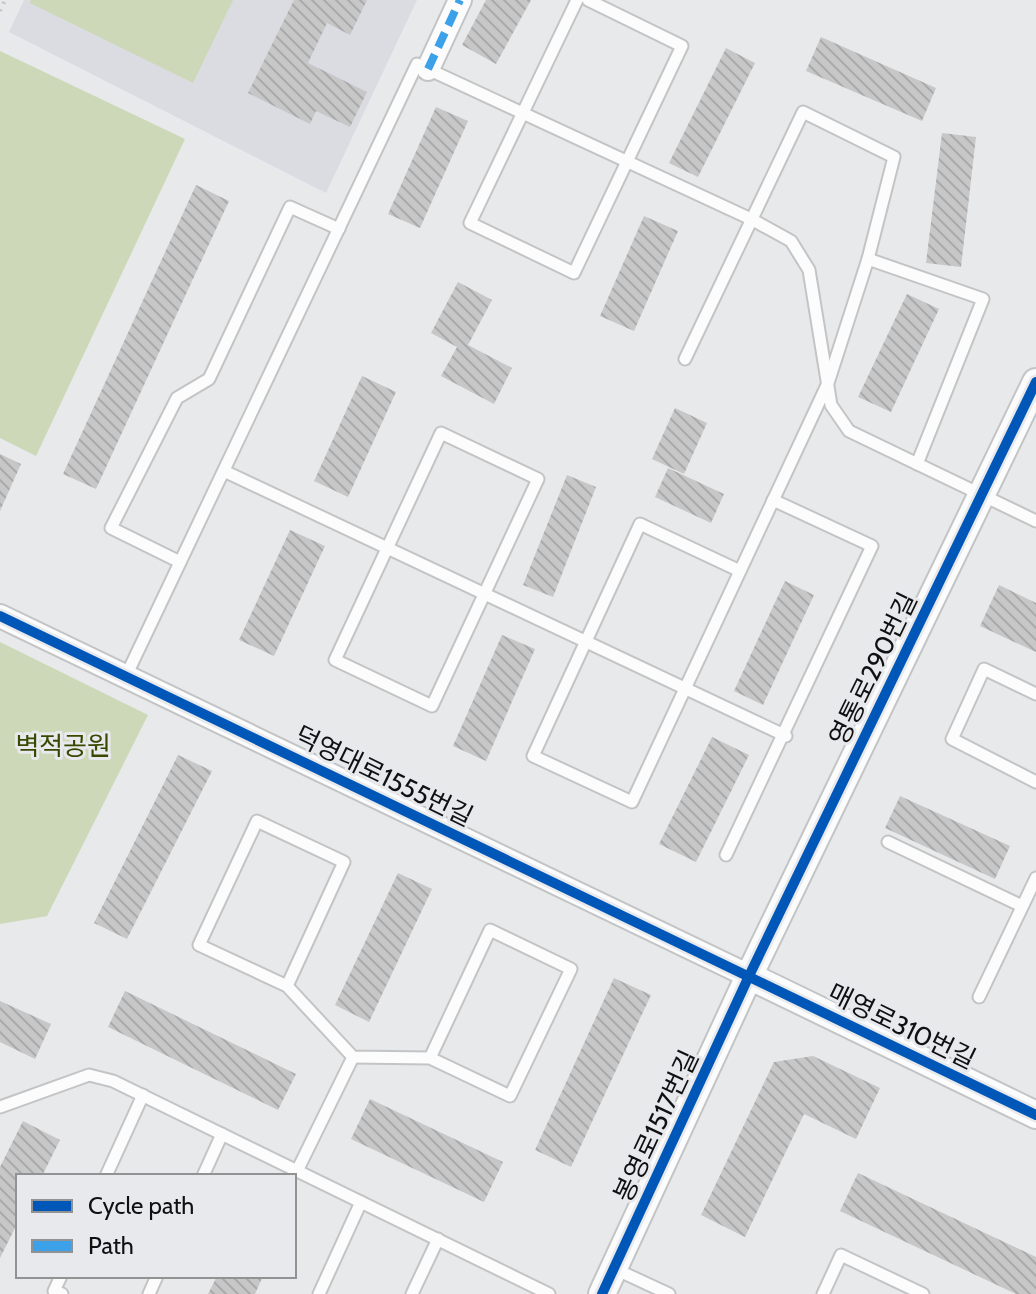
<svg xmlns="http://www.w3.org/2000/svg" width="1036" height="1294" font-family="Cabin,'Noto Sans KR',sans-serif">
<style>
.built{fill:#dadce2}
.park{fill:#ccd8b7}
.building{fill:url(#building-back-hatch)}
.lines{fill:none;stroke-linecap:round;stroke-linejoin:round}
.service-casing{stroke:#c3c4c5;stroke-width:15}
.minor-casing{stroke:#c3c4c5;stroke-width:26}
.tertiary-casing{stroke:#c3c4c5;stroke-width:30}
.path{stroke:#c6c6c7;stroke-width:4;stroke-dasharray:2 6;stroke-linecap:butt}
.service{stroke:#fcfcfc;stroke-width:11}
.minor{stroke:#fcfcfc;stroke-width:22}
.tertiary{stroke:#fcfcfc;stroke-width:26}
.quiet{stroke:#3da1ea;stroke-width:8;stroke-dasharray:16 8;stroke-linecap:butt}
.cycleway-casing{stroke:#e7e9ec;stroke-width:15}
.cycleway{stroke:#0057b8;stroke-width:10}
.labels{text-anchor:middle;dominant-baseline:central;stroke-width:6;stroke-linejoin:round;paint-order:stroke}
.street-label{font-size:26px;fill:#101011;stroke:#e7e9ec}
.park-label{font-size:26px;fill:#374900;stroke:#e7e9ec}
</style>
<defs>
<pattern id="building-back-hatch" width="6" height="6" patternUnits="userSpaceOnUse" patternTransform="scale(2)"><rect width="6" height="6" fill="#c7c7c8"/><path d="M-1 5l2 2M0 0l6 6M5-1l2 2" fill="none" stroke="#aaaaab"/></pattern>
</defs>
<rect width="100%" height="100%" fill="#e8e9eb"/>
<polygon class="built" points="24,0 417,0 326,193 9,32"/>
<g class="park">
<polygon points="31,0 233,0 193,83 30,3"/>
<polygon points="0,51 185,139 36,456 0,438"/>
<polygon points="0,642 148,715 47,916 0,924"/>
</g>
<g class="building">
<polygon points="294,0 367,0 350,35 327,23 308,63 367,92 350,127 316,111 310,124 248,93"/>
<polygon points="486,0 531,0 496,64 462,45"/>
<polygon points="821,37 936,88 922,121 806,71"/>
<polygon points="726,48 755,63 698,177 669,163"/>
<polygon points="436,107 468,121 420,228 388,214"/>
<polygon points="942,133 976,137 961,267 926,263"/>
<polygon points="196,185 229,201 96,489 63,474"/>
<polygon points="644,216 678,231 634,331 600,316"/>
<polygon points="458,282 492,300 468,345 512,368 494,404 441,376 457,347 431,333"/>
<polygon points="907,294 939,309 891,412 858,397"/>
<polygon points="362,376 396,392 348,497 314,481"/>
<polygon points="675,408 707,423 684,474 652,459"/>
<polygon points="0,454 21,464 0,511"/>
<polygon points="668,468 724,494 711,523 655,497"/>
<polygon points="567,475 596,487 553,597 523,585"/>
<polygon points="290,530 325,546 274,656 239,640"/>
<polygon points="785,581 814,595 763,705 734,691"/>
<polygon points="999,585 1036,603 1036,652 980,626"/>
<polygon points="502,635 535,649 486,761 453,746"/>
<polygon points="712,737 749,755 696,862 659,844"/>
<polygon points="178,755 212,771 127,939 94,923"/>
<polygon points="900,796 1010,846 995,879 885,828"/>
<polygon points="398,873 432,889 369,1022 335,1005"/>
<polygon points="614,978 651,995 571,1167 535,1150"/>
<polygon points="125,991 296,1074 278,1110 108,1027"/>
<polygon points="0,1001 51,1024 35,1059 0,1042"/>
<polygon points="813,1056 880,1088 856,1139 804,1114 745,1237 701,1215 774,1062"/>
<polygon points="370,1099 503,1162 484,1202 351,1139"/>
<polygon points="23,1121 60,1140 42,1176 18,1176 18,1222 0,1258 0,1167"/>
<polygon points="858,1173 1036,1257 1036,1294 1016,1294 840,1211"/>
<polygon points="217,1276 263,1276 255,1294 208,1294"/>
</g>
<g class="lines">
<g class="service-casing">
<g id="service">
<polyline points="577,0 470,223 574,273 682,46 588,0"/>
<polyline points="868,259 983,299 917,464"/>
<polyline points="685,359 803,112 894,157 868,259 828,383 632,802 533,756 640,524 740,571"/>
<polygon points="441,433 538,479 432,706 335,660"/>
<polyline points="224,471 786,736"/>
<polyline points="180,562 111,528 177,398 209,379 290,207 339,229"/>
<polyline points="126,676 417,64 751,219 791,241 809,270 831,405 849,431 1036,521"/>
<polyline points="1036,694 984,669 952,739 1036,782"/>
<polyline points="888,842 1022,906"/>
<polyline points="726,855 872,546 773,500"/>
<polyline points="287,986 344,862 257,821 199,945 287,986 353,1057 430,1058 510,1096 571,969 490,930 430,1058"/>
<polyline points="979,997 1036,878"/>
<polyline points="0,1107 89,1075 113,1081 549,1294"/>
<polyline points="297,1171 353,1057"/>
<polyline points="106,1176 143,1095"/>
<polyline points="203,1176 222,1134"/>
<polyline points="615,1269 669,1294"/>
<polyline points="61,1276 54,1291 62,1294"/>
<polyline points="149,1294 157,1276"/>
<polyline points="319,1294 361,1202"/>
<polyline points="412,1294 438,1239"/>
<polyline points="823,1294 841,1255 923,1294"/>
</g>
</g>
<g class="minor-casing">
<g id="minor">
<polyline points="428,69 460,0"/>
<polyline points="0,616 749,976"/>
</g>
</g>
<g class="tertiary-casing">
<g id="tertiary">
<polyline points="749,976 1036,1115"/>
<polyline points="602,1294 749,976 1036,382"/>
</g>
</g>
<polyline class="path" points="0,11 5,0"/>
<use href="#service" class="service"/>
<use href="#minor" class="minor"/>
<use href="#tertiary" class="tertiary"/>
<polyline class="quiet" points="428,69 460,0"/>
<g class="cycleway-casing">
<g id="cycleway">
<polyline points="0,616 1036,1115"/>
<polyline points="602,1294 749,976 1036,382"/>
</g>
</g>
<use href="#cycleway" class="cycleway"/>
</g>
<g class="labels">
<g class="street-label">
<text transform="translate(873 669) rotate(-64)">영통로290번길</text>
<text transform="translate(384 776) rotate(26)">덕영대로1555번길</text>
<text transform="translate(902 1026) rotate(26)">매영로310번길</text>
<text transform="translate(656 1126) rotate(-65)">봉영로1517번길</text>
</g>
<g class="park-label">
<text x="63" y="746">벽적공원</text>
</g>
</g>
<rect x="16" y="1174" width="280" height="104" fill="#e7e9ec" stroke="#919294" stroke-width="2"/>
<rect x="32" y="1200" width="40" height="12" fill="#0057b8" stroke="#919294" stroke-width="2"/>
<text x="88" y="1214" font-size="24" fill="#101011">Cycle path</text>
<rect x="32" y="1240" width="40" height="12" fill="#3da1ea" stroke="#919294" stroke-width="2"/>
<text x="88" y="1254" font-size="24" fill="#101011">Path</text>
</svg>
